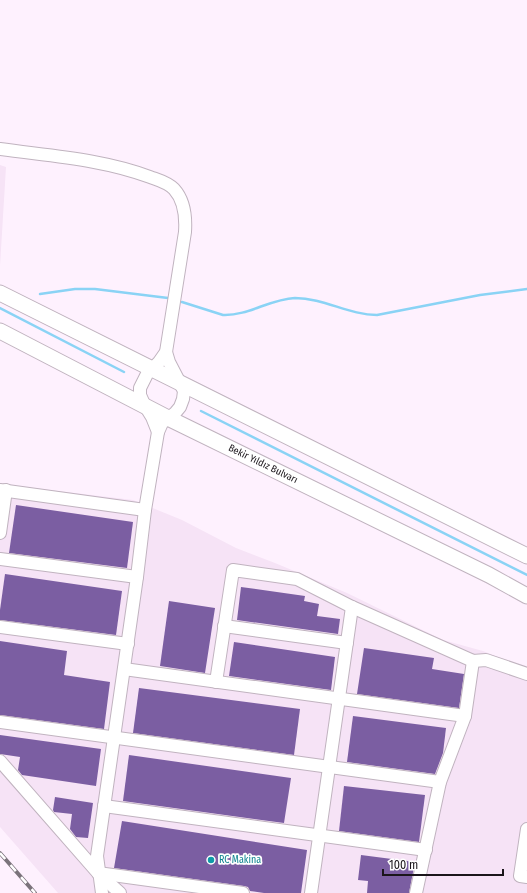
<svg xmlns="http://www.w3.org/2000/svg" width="527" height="893" font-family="'Fira Sans Condensed',sans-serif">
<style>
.built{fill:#f6e3f6}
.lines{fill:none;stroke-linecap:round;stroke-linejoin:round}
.stream{stroke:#8ad3f5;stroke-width:2.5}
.building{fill:#7b5ea2}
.minor-casing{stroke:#c0b3bf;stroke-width:14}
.major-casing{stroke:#c0b3bf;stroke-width:17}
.minor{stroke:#fff;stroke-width:12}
.major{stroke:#fff;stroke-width:15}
.rail-casing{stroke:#7b737b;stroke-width:4}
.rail{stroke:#fff;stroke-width:2.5;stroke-dasharray:8;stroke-linecap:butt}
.culture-dot{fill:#0f9aa8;stroke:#fff;stroke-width:1.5}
.labels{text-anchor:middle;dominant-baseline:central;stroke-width:3.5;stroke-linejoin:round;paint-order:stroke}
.street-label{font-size:10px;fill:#1a151a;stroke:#fff}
.culture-label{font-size:10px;fill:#0d838f;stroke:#fff;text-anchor:start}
</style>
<rect width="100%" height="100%" fill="#fef1fe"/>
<g class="built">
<polygon points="0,165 6,167 0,266"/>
<polygon points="0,484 133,500 182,520 236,548 275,563 347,593 443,640 483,651 527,669 527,893 58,893 0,827"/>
</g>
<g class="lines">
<g class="stream">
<polyline points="40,294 75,289 95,289 168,298"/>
<path d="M182,302l41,13c25,1 47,-16 72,-17 29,0 54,17 82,17l103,-20 47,-6"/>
<polyline points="0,308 124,372"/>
<polyline points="201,411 527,575"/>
</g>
</g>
<g class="building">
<polygon points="16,505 133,522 127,568 9,553"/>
<polygon points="5,574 122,591 116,635 0,620 0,610"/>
<polygon points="241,587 305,596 304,601 319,604 317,616 340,619 338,634 237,620"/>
<polygon points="169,601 215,608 205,673 160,666"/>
<polygon points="0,641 67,651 64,675 110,682 104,729 0,715"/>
<polygon points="234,642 335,657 331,690 229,676"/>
<polygon points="364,648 434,658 432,669 464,674 459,708 357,694"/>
<polygon points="139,688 300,709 294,755 133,733"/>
<polygon points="353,716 446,728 443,753 435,774 347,762"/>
<polygon points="0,735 101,749 96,786 22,775 18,770 20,757 0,754"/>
<polygon points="129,755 291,778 284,823 123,801"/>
<polygon points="344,786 425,795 419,842 339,831"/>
<polygon points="55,797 93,803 88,838 76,837 70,829 72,814 54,812 53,810"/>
<polygon points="122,821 307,850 301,893 264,893 250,891 248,887 244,886 114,868"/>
<polygon points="361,855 415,862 409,893 367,893 368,881 358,880"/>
</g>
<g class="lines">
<g class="minor-casing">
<g id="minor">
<path d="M0,149c50,7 102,10 150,28 8,3 17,5 24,12 11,12 12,28 11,43l-19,120 -7,10 -12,12 -7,14v7l4,9 8,13 6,15"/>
<polyline points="0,490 145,510"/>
<polyline points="0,533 6,490"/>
<polyline points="0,559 137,577"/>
<polyline points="224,626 347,643"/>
<polyline points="0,627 128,644"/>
<polyline points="124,669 465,716"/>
<polyline points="216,682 233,570 297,579 352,607 473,661 486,660 527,674"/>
<polyline points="0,722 440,782"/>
<polyline points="0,761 98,873 120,893"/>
<polyline points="104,806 426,850"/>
<polyline points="527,829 520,876 527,877"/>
<polyline points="98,873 243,893"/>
<polyline points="102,893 97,856 137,577 145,510 158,432 162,423 175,413 180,407 183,399 184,391 169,362 166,352"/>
<polyline points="311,893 352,607"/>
<polyline points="416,893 440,782 465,716 473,661"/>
</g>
</g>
<g class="major-casing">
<g id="major">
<polyline points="0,293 527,556"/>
<polyline points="0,331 168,418 489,575 527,596"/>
</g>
</g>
<use href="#minor" class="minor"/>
<use href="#major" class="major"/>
<g class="rail-casing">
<polyline id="rail" points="0,853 35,893"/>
</g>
<use href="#rail" class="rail"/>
</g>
<circle class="culture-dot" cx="211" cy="860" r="4"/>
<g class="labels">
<g class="street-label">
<text transform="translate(263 464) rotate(26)">Bekir Yıldız Bulvarı</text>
</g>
<g class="culture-label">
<text x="219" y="860">RC Makina</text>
</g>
</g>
<path d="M383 869v6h120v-6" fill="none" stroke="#1a151a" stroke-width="2"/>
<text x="389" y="869" font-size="12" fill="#1a151a" stroke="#ffffff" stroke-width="3" paint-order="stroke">100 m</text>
</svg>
